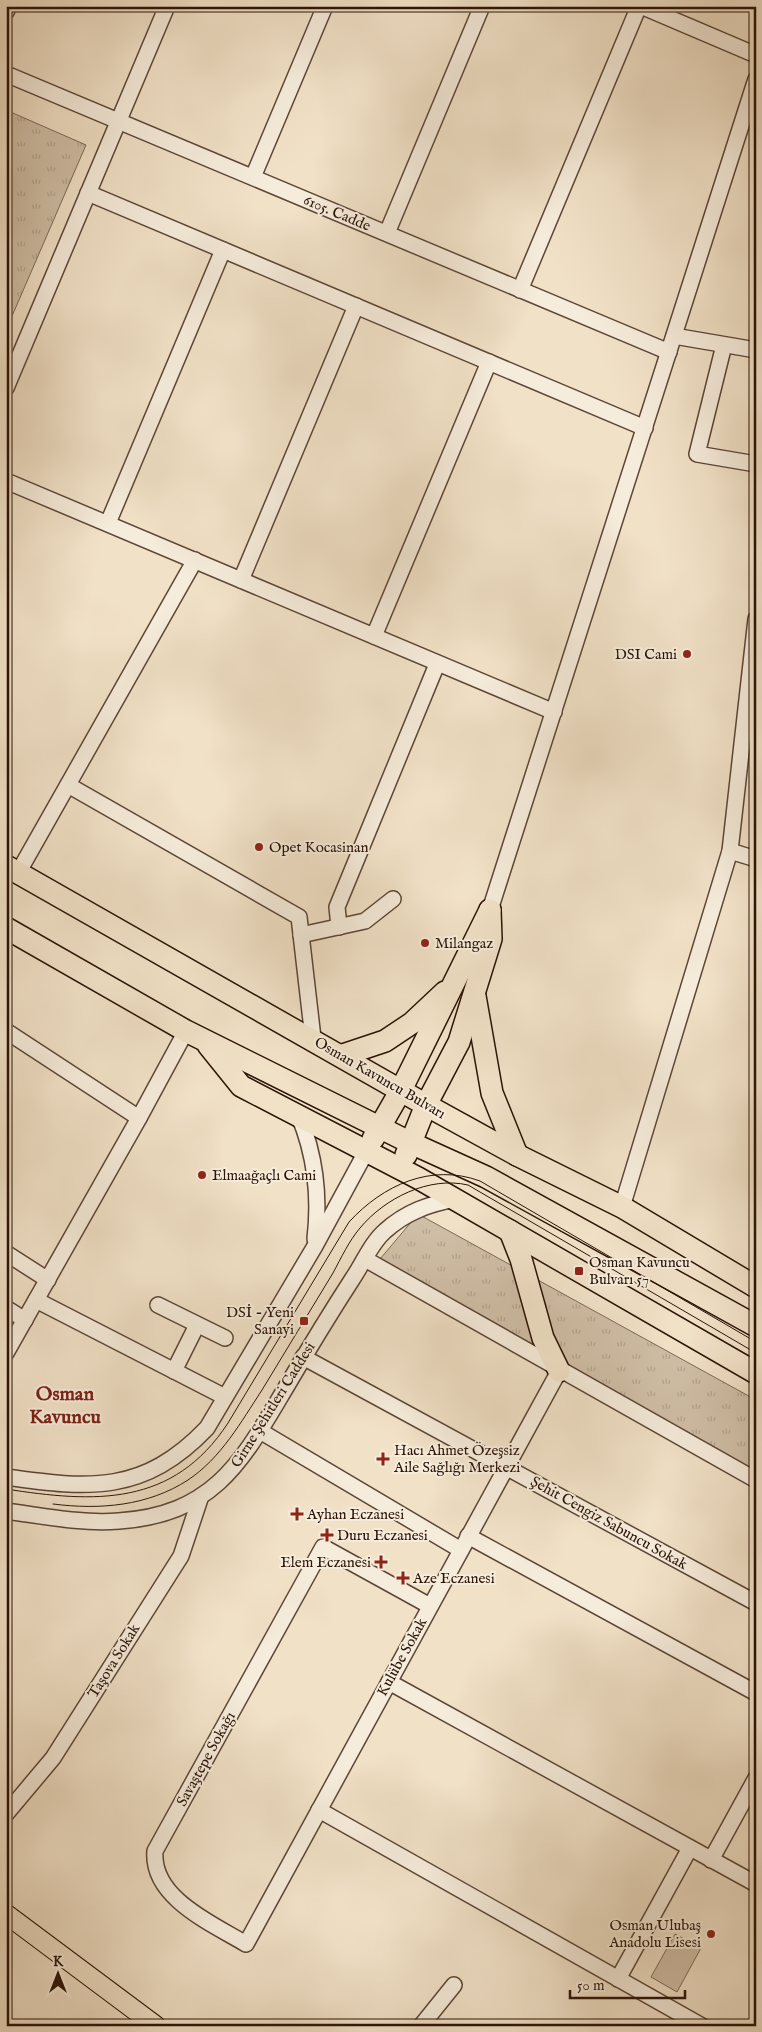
<svg xmlns="http://www.w3.org/2000/svg" width="762" height="2032" font-family="'IM FELL English',serif">
<style>
.park{fill:url(#park-tufts);stroke:#7d6856}
.pitch{fill:#cfbea6;stroke:#7d6856}
.lines{fill:none;stroke-linecap:round;stroke-linejoin:round}
.minor-casing{stroke:#5c4637;stroke-width:18}
.major-casing{stroke:#2b1307;stroke-width:21}
.highway-casing{stroke:#2b1307;stroke-width:24}
.minor{stroke:#f6ecdb;stroke-width:15}
.major{stroke:#f1e1c7;stroke-width:19}
.highway{stroke:#f1e1c7;stroke-width:21}
.tram{stroke:#2b1307;stroke-width:1}
.rail{stroke:#2b1307;stroke-width:4;stroke-dasharray:9 9;stroke-linecap:butt}
.poi-dot{fill:#8f2418;stroke:#f6ecdb;stroke-width:2}
.labels{text-anchor:middle;dominant-baseline:central;stroke-width:4;stroke-linejoin:round;paint-order:stroke}
.street-label{font-size:15px;fill:#2b1307;stroke:#f6ecdb}
.poi-label{font-size:15px;fill:#2b1307;stroke:#f6ecdb;text-anchor:start}
.district-label{font-size:20px;font-weight:bold;fill:#7a1f14;stroke:#f6ecdb}
</style>
<defs>
<pattern id="park-tufts" width="24" height="20" patternUnits="userSpaceOnUse" patternTransform="scale(1.25)"><rect width="24" height="20" fill="#cfbea6"/><path d="M3 7l-1-3M5 7V3M7 7l1-3M15 17l-1-3M17 17v-4M19 17l1-3" fill="none" stroke="#b2a28d"/></pattern>
</defs>
<rect width="100%" height="100%" fill="#f1e1c7"/>
<filter id="stains"><feTurbulence type="fractalNoise" baseFrequency=".004" numOctaves="4"/><feColorMatrix values="0 0 0 0 .2 0 0 0 0 .09 0 0 0 0 .02 0 0 0 .5 -.17"/></filter>
<radialGradient id="worn" r=".72"><stop offset=".6" stop-color="#630" stop-opacity="0"/><stop offset="1" stop-color="#630" stop-opacity=".3"/></radialGradient>
<g class="park">
<polygon points="6,110 86,145 6,330"/>
<polygon points="418,1214 756,1400 756,1473 380,1259"/>
</g>
<polygon class="pitch" points="675,1934 701,1948 677,1992 651,1977"/>
<g class="lines">
<g class="minor-casing">
<g id="minor">
<polyline points="641,6 756,55"/>
<polyline points="6,12 9,6"/>
<polyline points="6,74 669,352"/>
<polyline points="253,177 325,6"/>
<polyline points="88,193 645,428"/>
<polyline points="387,233 482,6"/>
<polyline points="520,290 639,6"/>
<polyline points="674,336 756,350"/>
<polyline points="724,345 697,454 756,464"/>
<polyline points="6,388 167,6"/>
<polyline points="6,481 554,712"/>
<polyline points="108,523 223,250"/>
<polyline points="241,580 356,306"/>
<polyline points="374,636 489,362"/>
<polyline points="68,785 299,917 313,1038"/>
<polyline points="730,851 756,859"/>
<polyline points="18,873 195,560"/>
<polyline points="490,910 756,79"/>
<polyline points="339,927 337,907 435,669"/>
<polyline points="301,935 365,921 393,899"/>
<polyline points="6,1031 139,1118"/>
<path d="M299,1116c17,41 21,80 16,123"/>
<polyline points="622,1207 730,851 756,619"/>
<polyline points="6,1253 48,1280"/>
<polyline points="365,1259 756,1480"/>
<polyline points="36,1300 225,1397"/>
<polyline points="158,1305 225,1338"/>
<polyline points="6,1308 25,1320"/>
<polyline points="6,1353 139,1118 186,1031"/>
<polyline points="303,1357 756,1603"/>
<polyline points="174,1371 197,1325"/>
<polyline points="260,1431 461,1550"/>
<path d="M6,1477c84,12 138,17 201,-49l108,-182 52,-96"/>
<path d="M6,1511c38,5 75,13 113,10 98,-7 124,-62 169,-137 21,-36 43,-72 65,-106 10,-15 19,-36 32,-47 21,-19 44,-27 71,-32"/>
<polyline points="468,1536 756,1693"/>
<path d="M430,1606l-107,-59 -168,304c-4,47 58,73 91,93l313,-573"/>
<polyline points="389,1682 756,1884"/>
<polyline points="319,1810 702,2026"/>
<polyline points="6,1814 53,1758 181,1556 201,1496"/>
<polyline points="711,1860 756,1778"/>
<polyline points="618,1979 690,1848"/>
<polyline points="421,2026 454,1985"/>
</g>
</g>
<g class="major-casing">
<polyline id="major" points="6,1914 156,2026"/>
</g>
<g class="highway-casing">
<g id="highway">
<polyline points="6,866 426,1105 517,1155 622,1207 756,1287"/>
<polyline points="6,928 186,1031 411,1143 486,1177 756,1326"/>
<polyline points="475,996 492,1093 517,1155"/>
<polyline points="208,1045 241,1086 418,1178 756,1373"/>
<polyline points="343,1055 385,1041 412,1023 445,992"/>
<polyline points="373,1139 401,1090 490,910"/>
<polyline points="406,1155 426,1105 459,1042 491,939 490,910"/>
<polyline points="510,1231 521,1259 543,1338 559,1371"/>
</g>
</g>
<use href="#minor" class="minor"/>
<use href="#major" class="major"/>
<use href="#highway" class="highway"/>
<g class="tram">
<path d="M6,1489c89,14 167,18 222,-66l121,-201c34,-37 82,-59 131,-41l276,161"/>
<path d="M53,1504c47,6 95,2 135,-24 33,-22 53,-58 74,-90 24,-39 47,-78 71,-117 8,-15 16,-32 27,-45 25,-30 69,-52 108,-43l288,168"/>
</g>
<polyline class="rail" points="748,6 756,9"/>
</g>
<g class="poi-dot">
<circle cx="687" cy="654" r="5"/>
<circle cx="259" cy="847" r="5"/>
<circle cx="425" cy="943" r="5"/>
<circle cx="202" cy="1175" r="5"/>
<rect x="574" y="1266" width="10" height="10" rx="2.5"/>
<rect x="299" y="1316" width="10" height="10" rx="2.5"/>
<path d="M380.5 1451.5h5v5h5v5h-5v5h-5v-5h-5v-5h5z"/>
<path d="M294.5 1506.5h5v5h5v5h-5v5h-5v-5h-5v-5h5z"/>
<path d="M324.5 1527.5h5v5h5v5h-5v5h-5v-5h-5v-5h5z"/>
<path d="M378.5 1554.5h5v5h5v5h-5v5h-5v-5h-5v-5h5z"/>
<path d="M400.5 1570.5h5v5h5v5h-5v5h-5v-5h-5v-5h5z"/>
<circle cx="711" cy="1934" r="5"/>
</g>
<g class="labels">
<g class="street-label">
<text transform="translate(337 213) rotate(23)">6105. Cadde</text>
<text transform="translate(380 1078) rotate(30)">Osman Kavuncu Bulvarı</text>
<text transform="translate(273 1405) rotate(-58)">Girne Şehitleri Caddesi</text>
<text transform="translate(609 1523) rotate(29)">Şehit Cengiz Sabuncu Sokak</text>
<text transform="translate(402 1657) rotate(-61)">Kulübe Sokak</text>
<text transform="translate(114 1661) rotate(-58)">Taşova Sokak</text>
<text transform="translate(206 1759) rotate(-61)">Savaştepe Sokağı</text>
</g>
<g class="poi-label">
<text x="677" y="654" text-anchor="end">DSI Cami</text>
<text x="269" y="847">Opet Kocasinan</text>
<text x="435" y="943">Milangaz</text>
<text x="212" y="1175">Elmaağaçlı Cami</text>
<text x="589" y="1262">Osman Kavuncu<tspan x="589" dy="17">Bulvarı 57</tspan></text>
<text x="294" y="1312" text-anchor="end">DSİ - Yeni<tspan x="294" dy="17">Sanayi</tspan></text>
<text x="394" y="1450">Hacı Ahmet Özeşsiz<tspan x="394" dy="17">Aile Sağlığı Merkezi</tspan></text>
<text x="307" y="1514">Ayhan Eczanesi</text>
<text x="337" y="1535">Duru Eczanesi</text>
<text x="371" y="1562" text-anchor="end">Elem Eczanesi</text>
<text x="413" y="1578">Aze Eczanesi</text>
<text x="701" y="1925" text-anchor="end">Osman Ulubaş<tspan x="701" dy="17">Anadolu Lisesi</tspan></text>
</g>
<g class="district-label">
<text x="65" y="1394">Osman<tspan x="65" dy="23">Kavuncu</tspan></text>
</g>
</g>
<rect width="762" height="2032" fill="none" stroke="#f1e1c7" stroke-width="25"/>
<rect x="8" y="8" width="747" height="2017" fill="none" stroke="#2b1307" stroke-width="2.5"/>
<rect x="12" y="12" width="737" height="2007" fill="none" stroke="#2b1307"/>
<g transform="translate(58 1974)" stroke="#f6ecdb" stroke-width="4" paint-order="stroke">
<path d="M0-4L9 19L0 12L-9 19Z" fill="#2b1307"/>
<text y="-8" font-size="14" font-weight="bold" text-anchor="middle" fill="#2b1307">K</text>
</g>
<path d="M570 1990v8h115v-8" fill="none" stroke="#2b1307" stroke-width="2.5"/>
<text x="577" y="1990" font-size="15" fill="#2b1307" stroke="#f6ecdb" stroke-width="4" paint-order="stroke">50 m</text>
<rect width="100%" height="100%" filter="url(#stains)"/>
<rect width="100%" height="100%" fill="url(#worn)"/>
</svg>
